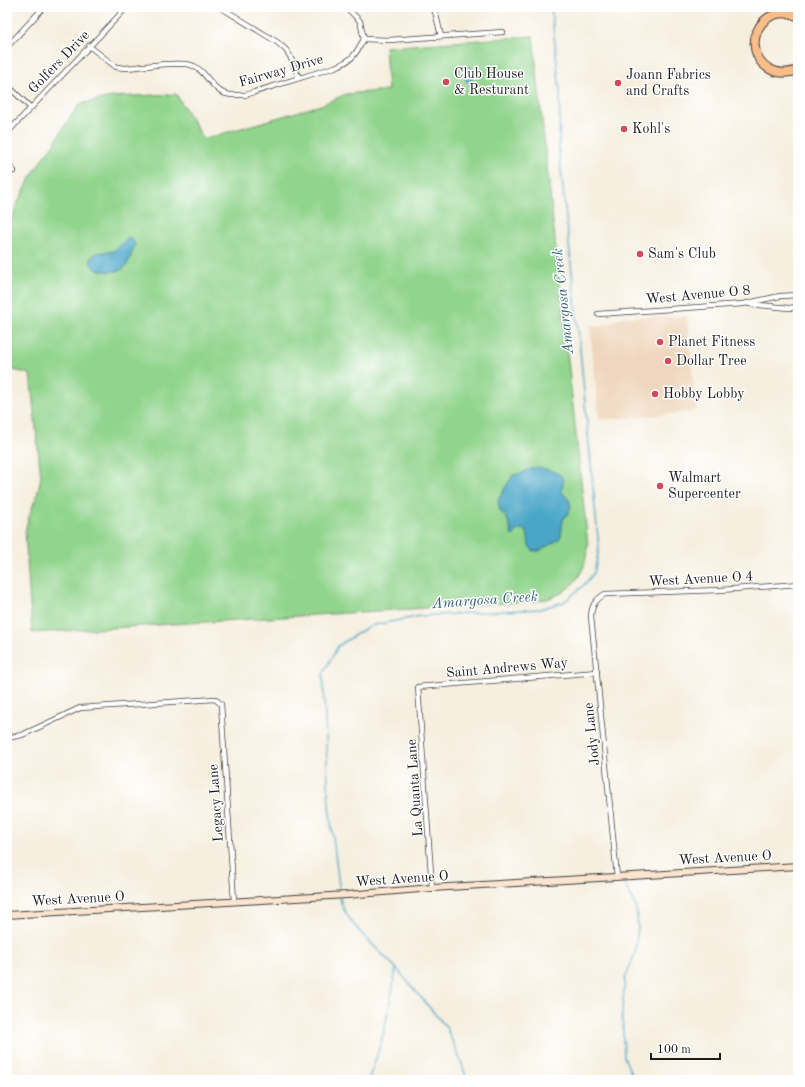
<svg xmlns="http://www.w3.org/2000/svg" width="805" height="1087" font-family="'Old Standard TT',serif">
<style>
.built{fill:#efd6bc}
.green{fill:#91d48c;stroke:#567854}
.water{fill:#48a6c7;stroke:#326172}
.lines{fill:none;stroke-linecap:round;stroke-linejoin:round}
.stream{stroke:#48a6c7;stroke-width:1.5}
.minor-casing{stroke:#3d3c39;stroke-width:6}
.secondary-casing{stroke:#3d3c39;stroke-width:8}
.motorway-casing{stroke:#3d3c39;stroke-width:10}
.minor{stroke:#fff;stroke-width:4.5}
.secondary{stroke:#fce5d0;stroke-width:6}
.motorway{stroke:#f8bd89;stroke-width:8}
.poi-dot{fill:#d1495b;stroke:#fff;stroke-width:1.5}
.labels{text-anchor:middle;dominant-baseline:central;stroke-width:3;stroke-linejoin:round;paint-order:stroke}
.street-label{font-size:14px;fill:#1c1c1c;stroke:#fff}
.poi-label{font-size:14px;fill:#1c1c1c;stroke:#fff;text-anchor:start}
.water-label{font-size:15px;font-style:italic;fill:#326172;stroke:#fff}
</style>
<rect width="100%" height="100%" fill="#fff"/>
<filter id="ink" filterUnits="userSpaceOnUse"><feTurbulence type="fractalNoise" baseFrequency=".025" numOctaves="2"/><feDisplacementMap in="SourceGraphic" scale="8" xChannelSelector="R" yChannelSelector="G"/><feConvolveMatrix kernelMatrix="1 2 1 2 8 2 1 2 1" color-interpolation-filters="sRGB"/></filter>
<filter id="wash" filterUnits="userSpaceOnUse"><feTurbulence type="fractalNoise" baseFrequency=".012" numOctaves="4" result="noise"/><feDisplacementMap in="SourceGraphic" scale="16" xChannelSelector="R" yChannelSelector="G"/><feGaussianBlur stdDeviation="0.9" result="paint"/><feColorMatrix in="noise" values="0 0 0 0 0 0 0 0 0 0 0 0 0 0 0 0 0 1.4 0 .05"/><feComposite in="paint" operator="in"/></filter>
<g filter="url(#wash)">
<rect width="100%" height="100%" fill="#f6efdf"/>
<polygon class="built" points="687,316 695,402 697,410 694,412 599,420 590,325 600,327 622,317"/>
<path class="green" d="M533,36l55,509c-1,7 -2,15 -4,21 -9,22 -26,32 -48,35l-504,32 -7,-102 5,-18 7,-18 4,-18 -11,-103 -21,-5 -2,-19v-77l3,-47 8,-24 13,-25 11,-18 11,-14 16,-26 11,-15 32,-7 64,-3 28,45 117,-34 25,-11 42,-4 -3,-43z"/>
<g class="water">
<polygon points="463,66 472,68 472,81 468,82 465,81 467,75 462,70"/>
<path d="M130,238l3,2 2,5c-3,6 -5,18 -11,23 -8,7 -41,4 -32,-11 5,-8 17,-3 23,-7 6,-4 8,-10 15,-12z"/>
<path d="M538,467c5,2 24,5 25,12 1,3 -1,9 -1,13l7,8 2,6 -2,6 -6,8 -2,16 -3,4 -19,11h-6l-4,-5 -2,-14 -5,-3 -4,1 -4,5 -2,1 -3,-12 -3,-7 -6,-6 -2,-9 1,-4 14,-23c12,-1 15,-7 25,-8z"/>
</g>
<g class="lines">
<g class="stream">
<polyline points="623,881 636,907 638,927 635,953 625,979 622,1011 624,1057 634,1080"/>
<polyline points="340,893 329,806 323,674 338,646 369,626 421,616 540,609 564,602 583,586 594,573 599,549 578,329 559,152 560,92 551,7"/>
<path d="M340,897c2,23 40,54 56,71 -6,38 -13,76 -28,112"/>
<polyline points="396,968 446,1027 462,1064 467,1080"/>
</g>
</g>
</g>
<g filter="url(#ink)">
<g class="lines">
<g class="minor-casing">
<g id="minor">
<polyline points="220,7 277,42 286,50 290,56 299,78"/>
<polyline points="346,7 360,21 364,39"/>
<polyline points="433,7 436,15 441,36"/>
<polyline points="364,39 389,40 503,32"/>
<path d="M89,46l27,21 9,1c17,-1 51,-7 66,-3 14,4 19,22 32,28 7,3 15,2 22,2l90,-28c18,-7 20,-12 29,-28"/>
<polyline points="7,47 44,7"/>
<polyline points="7,85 31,108"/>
<polyline points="7,133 127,7"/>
<polyline points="7,164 14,171"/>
<polyline points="749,304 789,308 798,307"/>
<polyline points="598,314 743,304 780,296 798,295"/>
<polyline points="7,738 22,735 80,708 215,699 221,704 234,901"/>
<path d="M617,877l-26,-261c1,-11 4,-16 14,-22l116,-4 77,-6"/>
<polyline points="432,888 418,687 597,672"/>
</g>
</g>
<g class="secondary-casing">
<polyline id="secondary" points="7,915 347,895 432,888 798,866"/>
</g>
<g class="motorway-casing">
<g id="motorway">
<polyline points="797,7 798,8"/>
<path d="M798,16c-42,-16 -60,41 -24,55 8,3 16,2 24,-1"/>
</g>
</g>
<use href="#minor" class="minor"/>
<use href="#secondary" class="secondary"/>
<use href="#motorway" class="motorway"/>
</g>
</g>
<g class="poi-dot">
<circle cx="446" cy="82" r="4"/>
<circle cx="618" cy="83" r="4"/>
<circle cx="624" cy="129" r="4"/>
<circle cx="640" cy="254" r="4"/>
<circle cx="660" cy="342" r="4"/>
<circle cx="668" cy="361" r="4"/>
<circle cx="655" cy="394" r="4"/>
<circle cx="660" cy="486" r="4"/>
</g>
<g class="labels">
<g class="street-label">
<text transform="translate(59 62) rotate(-46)">Golfers Drive</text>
<text transform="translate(281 71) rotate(-16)">Fairway Drive</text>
<text transform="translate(698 295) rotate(-5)">West Avenue O 8</text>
<text transform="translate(701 579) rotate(-3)">West Avenue O 4</text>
<text transform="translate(507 668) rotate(-5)">Saint Andrews Way</text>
<text transform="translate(592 734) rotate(-96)">Jody Lane</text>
<text transform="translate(415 788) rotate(-94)">La Quanta Lane</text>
<text transform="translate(216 803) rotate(-94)">Legacy Lane</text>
<text transform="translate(725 858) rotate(-3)">West Avenue O</text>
<text transform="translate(402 879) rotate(-4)">West Avenue O</text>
<text transform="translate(78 899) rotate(-3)">West Avenue O</text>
</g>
<g class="poi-label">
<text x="454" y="74">Club House<tspan x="454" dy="16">&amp; Resturant</tspan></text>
<text x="626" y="75">Joann Fabrics<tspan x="626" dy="16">and Crafts</tspan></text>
<text x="632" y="129">Kohl's</text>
<text x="648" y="254">Sam's Club</text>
<text x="668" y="342">Planet Fitness</text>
<text x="676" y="361">Dollar Tree</text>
<text x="663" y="394">Hobby Lobby</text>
<text x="668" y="478">Walmart<tspan x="668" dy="16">Supercenter</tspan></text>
</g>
<g class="water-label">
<text transform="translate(564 301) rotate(-96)">Amargosa Creek</text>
<text transform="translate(485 601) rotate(-4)">Amargosa Creek</text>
</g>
</g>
<rect width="805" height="1087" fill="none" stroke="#fff" stroke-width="24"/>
<path d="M651 1053v6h69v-6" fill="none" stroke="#1c1c1c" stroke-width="2"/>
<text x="657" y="1053" font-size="12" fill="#1c1c1c" stroke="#ffffff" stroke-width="3" paint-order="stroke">100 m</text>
</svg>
